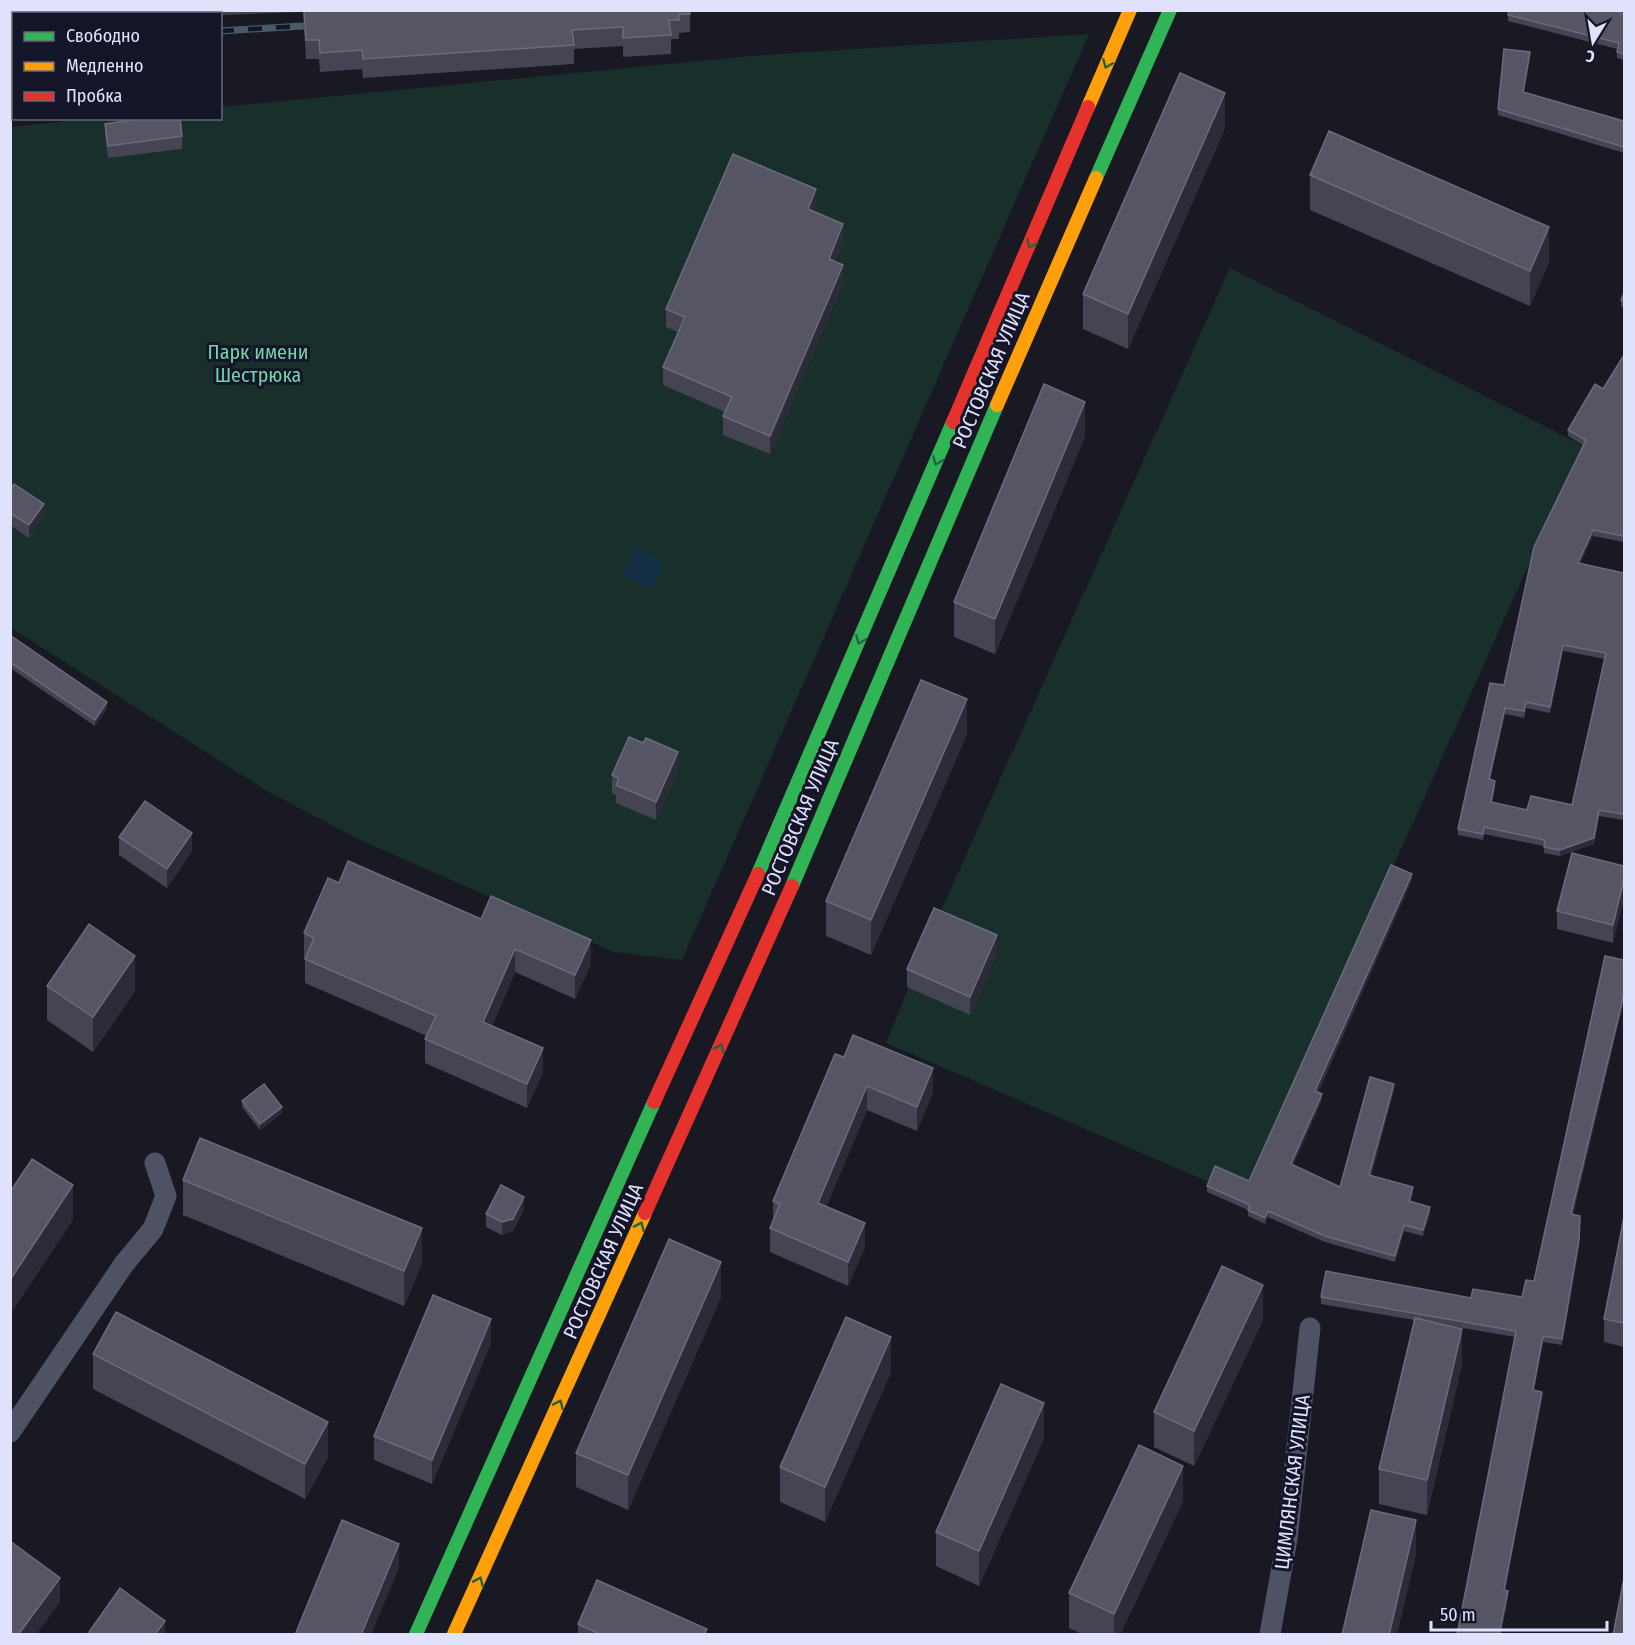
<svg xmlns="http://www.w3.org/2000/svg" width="1635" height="1645" font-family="'Fira Sans Condensed',sans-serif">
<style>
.green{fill:#182f2b}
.water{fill:#142f44}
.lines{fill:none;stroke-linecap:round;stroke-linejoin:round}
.street{stroke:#4f5263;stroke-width:21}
.fast{stroke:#30b455;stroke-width:14}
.slow{stroke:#ff9f0a;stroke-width:14}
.jam{stroke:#e5322d;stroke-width:14}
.rail-casing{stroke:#475d65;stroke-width:7}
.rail{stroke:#141529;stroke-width:4.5;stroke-dasharray:14;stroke-linecap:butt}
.wall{fill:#444452;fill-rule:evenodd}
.shaded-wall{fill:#2c2c38}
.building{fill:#555564;stroke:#6a6b7c;stroke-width:1.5;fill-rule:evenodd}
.oneway{stroke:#22643f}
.labels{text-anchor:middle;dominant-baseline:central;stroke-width:6;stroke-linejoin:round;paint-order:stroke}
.park-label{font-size:20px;fill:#73d4a8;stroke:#141529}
.street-label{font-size:20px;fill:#e0e2fb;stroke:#141529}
</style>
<rect width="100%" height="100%" fill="#191924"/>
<g class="green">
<polygon points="1089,34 682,960 614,952 358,839 267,791 11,628 11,127 96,118 220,118 221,107 762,55"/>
<polygon points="1230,268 1586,447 1534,553 1249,1188 1211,1183 886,1043 934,926"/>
</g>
<polygon class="water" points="635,548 665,563 651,590 621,574"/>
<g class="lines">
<g class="street">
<polyline points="10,1432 124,1264 153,1229 166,1196 155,1163"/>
<polyline points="1270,1634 1287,1539 1310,1328"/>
</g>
<g class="fast">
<polyline points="1096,178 1170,10"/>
<polyline points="758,874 953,422"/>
<polyline points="792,886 997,405"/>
<polyline points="416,1634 654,1102"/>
</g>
<g class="slow">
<polyline points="1088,107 1130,10"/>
<polyline points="997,405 1096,178"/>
<polyline points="454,1634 645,1213"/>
</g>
<g class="jam">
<polyline points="953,422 1088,107"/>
<polyline points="654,1102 758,874"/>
<polyline points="645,1213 792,886"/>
</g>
<g class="rail-casing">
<g id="rail">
<polyline points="220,31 319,25"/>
<polyline points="10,40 14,40"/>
</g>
</g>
<use href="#rail" class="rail"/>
</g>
<g class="wall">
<polygon points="208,10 690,10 690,32 679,33 679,39 671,39 671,54 623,57 623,46 574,49 574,64 363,78 362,69 320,72 319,59 306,59 303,12 220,15 220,14 208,14"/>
<polygon points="1624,14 1624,60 1617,58 1617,49 1508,21 1508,15"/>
<polygon points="1530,58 1524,92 1624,121 1624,153 1498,115 1498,109"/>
<polygon points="105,124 182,136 182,149 108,158 105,136"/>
<polygon points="1225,128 1128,349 1083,329 1083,294"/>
<polygon points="1310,175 1549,262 1530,306 1310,210"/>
<polygon points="816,207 814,212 843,243 835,262 843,283 770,454 723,435 723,416 725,412 663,385 663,367 678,332 666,327 666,309"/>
<polygon points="1624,293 1624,308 1621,306 1621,300"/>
<path d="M1624,355v187l-31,-6 -13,27 44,10v247l-25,-4 -5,28 -34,12 -16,-3v-7l-60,-12 -1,6 -25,-5v-6l46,-144 79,-240 -15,-9v-6l35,-41zM1563,651l42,8 -33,146 -45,5 -35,-8 3,-15 -5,-7 15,-66 19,4 2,-10 24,5z"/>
<polygon points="1085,436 995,654 954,637 954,602"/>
<polygon points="10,490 44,516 29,538 10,525"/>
<polygon points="10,635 107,708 95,726 10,668"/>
<polygon points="967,734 871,955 826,936 826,901"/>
<polygon points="678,770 656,820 616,803 616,795 612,793 612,775"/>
<polygon points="119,837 192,851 167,888 119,855"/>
<polygon points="1624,866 1624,897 1613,943 1557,929 1557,911"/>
<polygon points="1412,880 1318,1092 1322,1100 1293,1165 1340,1187 1394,1090 1371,1176 1413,1193 1411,1202 1430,1214 1423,1236 1404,1231 1395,1262 1325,1242 1268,1217 1265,1224 1248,1216 1248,1210 1207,1192 1207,1186 1249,1181"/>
<polygon points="339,883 481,919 591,964 575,999 515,972 492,1026 543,1072 527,1108 425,1063 425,1039 427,1036 305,983 305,958 304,957 304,933"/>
<polygon points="997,953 970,1015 907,987 907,969"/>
<polygon points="1624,960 1624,1000 1573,1214 1579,1246 1562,1345 1543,1342 1534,1390 1542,1398 1505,1590 1508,1597 1501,1635 1457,1635 1515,1337 1451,1326 1462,1364 1427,1515 1379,1504 1379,1469 1414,1320 1321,1304 1321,1297 1522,1297 1534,1281"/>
<polygon points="47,986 135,991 93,1052 47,1020"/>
<polygon points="835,1054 933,1092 917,1131 867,1110 826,1207 865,1247 848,1286 770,1252 770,1228 773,1221 773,1201"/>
<polygon points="242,1101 282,1113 260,1130 242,1107"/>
<polygon points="183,1180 422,1263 404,1306 183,1215"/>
<polygon points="524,1209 513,1231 502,1235 486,1227 486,1214"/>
<polygon points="1624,1217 1624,1347 1604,1342 1604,1319"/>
<polygon points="721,1297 628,1510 576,1487 576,1453"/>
<polygon points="1263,1320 1194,1466 1154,1447 1154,1412"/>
<polygon points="491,1343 432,1484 374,1460 374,1436"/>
<polygon points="93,1354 328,1457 305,1499 93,1389"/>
<polygon points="891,1372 825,1522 780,1502 780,1467"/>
<polygon points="1044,1438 979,1586 936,1566 936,1532"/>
<polygon points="1183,1501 1120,1635 1084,1635 1069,1628 1069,1593"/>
<polygon points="578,1624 707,1635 578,1635"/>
</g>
<g class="shaded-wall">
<polygon points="1530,52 1530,58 1523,98 1523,92"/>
<polygon points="1225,93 1225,128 1128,349 1128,314"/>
<polygon points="816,189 816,207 808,227 808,209"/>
<polygon points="843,224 843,243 829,277 829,259"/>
<polygon points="1549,227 1549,262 1530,306 1530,271"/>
<polygon points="843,265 843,283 770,454 770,436"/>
<polygon points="1085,402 1085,436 995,654 995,619"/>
<polygon points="44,504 44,516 29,538 29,525"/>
<polygon points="1593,530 1593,536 1578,569 1578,563"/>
<polygon points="1563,645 1563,651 1550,713 1550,707"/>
<polygon points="967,699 967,734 871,955 871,920"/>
<polygon points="107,702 107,708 95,726 95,720"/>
<polygon points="1505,708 1505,714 1489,786 1489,779"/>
<polygon points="678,752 678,770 656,820 656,802"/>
<polygon points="1599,810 1599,816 1594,844 1560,856 1560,850"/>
<polygon points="192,833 192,851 167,888 167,869"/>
<polygon points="1412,874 1412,880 1315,1097 1315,1091"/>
<polygon points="1624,879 1624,897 1613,943 1613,925"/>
<polygon points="997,935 997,953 970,1015 970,997"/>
<polygon points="591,940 591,964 575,999 575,975"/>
<polygon points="515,949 515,972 483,1046 483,1022"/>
<polygon points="135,956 135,991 93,1052 93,1017"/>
<polygon points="1624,994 1624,1000 1571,1220 1571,1214"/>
<polygon points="543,1048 543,1072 527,1108 527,1084"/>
<polygon points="933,1068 933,1092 917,1131 917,1107"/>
<polygon points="1394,1084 1394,1090 1369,1181 1369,1175"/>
<polygon points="867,1086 867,1110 818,1227 818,1203"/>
<polygon points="1322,1094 1322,1100 1291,1170 1291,1164"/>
<polygon points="282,1107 282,1113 260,1130 260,1124"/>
<polygon points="73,1185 73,1220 10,1315 10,1280"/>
<polygon points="1413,1187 1413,1193 1409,1207 1409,1201"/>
<polygon points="524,1197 524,1209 513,1231 502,1235 502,1222"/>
<polygon points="1430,1207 1430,1214 1423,1236 1423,1230"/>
<polygon points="1268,1211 1268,1217 1265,1224 1265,1218"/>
<polygon points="1580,1216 1579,1246 1562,1345 1562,1339"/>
<polygon points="865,1223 865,1247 848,1286 848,1262"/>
<polygon points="1404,1225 1404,1231 1395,1262 1395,1256"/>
<polygon points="422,1228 422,1263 404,1306 404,1271"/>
<polygon points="721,1262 721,1297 628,1510 628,1475"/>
<polygon points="1263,1285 1263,1320 1194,1466 1194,1431"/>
<polygon points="491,1319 491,1343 432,1484 432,1460"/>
<polygon points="1462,1329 1462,1364 1427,1515 1427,1480"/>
<polygon points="1543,1336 1543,1342 1533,1396 1533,1390"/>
<polygon points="891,1337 891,1372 825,1522 825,1487"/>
<polygon points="1542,1392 1542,1398 1504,1596 1504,1590"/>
<polygon points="1044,1403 1044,1438 979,1586 979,1551"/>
<polygon points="328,1422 328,1457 305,1499 305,1464"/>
<polygon points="1183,1466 1183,1501 1120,1635 1114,1635 1114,1614"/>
<polygon points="1416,1520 1416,1555 1397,1635 1389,1635"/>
<polygon points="399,1544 399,1568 371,1635 361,1635"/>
<polygon points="60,1578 60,1602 36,1635 18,1635"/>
<polygon points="1508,1591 1508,1597 1501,1635 1499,1635"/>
<polygon points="165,1621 165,1635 155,1635"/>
</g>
<g class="building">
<polygon points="304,10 690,10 690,14 679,14 679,20 669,20 671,35 623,38 623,27 572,30 574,45 363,59 362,50 320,53 319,40 306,40"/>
<polygon points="1509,10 1612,10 1624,14 1624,54 1617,52 1619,43 1508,15"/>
<polygon points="1504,49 1530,52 1523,92 1624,121 1624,147 1498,109"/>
<polygon points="1180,73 1225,93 1128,314 1083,294"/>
<polygon points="146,118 180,118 182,136 108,146 105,124"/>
<polygon points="1329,131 1549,227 1530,271 1310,175"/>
<polygon points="733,154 816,189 808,209 843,224 829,259 843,265 770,436 723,416 732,397 663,367 685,317 666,309"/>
<polygon points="1624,293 1624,302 1621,300"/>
<path d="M1624,355v181l-31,-6 -15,33 46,10v241l-25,-4 -5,28 -34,12 -16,-3 1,-7 -61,-13 -1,7 -25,-5 32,-146 14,2 30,-138 52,-107 -18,-10 27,-46 8,5zM1563,645l43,8 -34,152 -41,-9 -4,14 -36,-8 4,-21 -6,-2 16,-71 19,3 2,-9 24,5z"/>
<polygon points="1044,384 1085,402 995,619 954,602"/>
<polygon points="14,484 44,504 29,525 10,513 10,490"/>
<polygon points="10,635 107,702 95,720 10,662"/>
<polygon points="921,680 967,699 871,920 826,901"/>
<polygon points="629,737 643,743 646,738 678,752 656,802 616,785 619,778 612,775"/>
<polygon points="145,801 192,833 167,869 119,837"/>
<polygon points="1572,853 1624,866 1624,879 1613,925 1557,911"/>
<polygon points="348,861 481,919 491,896 591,940 575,975 515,949 483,1022 543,1048 527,1084 425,1039 436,1016 305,959 314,938 304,933 328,878 339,883"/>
<polygon points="1391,865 1412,874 1315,1091 1322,1094 1291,1164 1340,1187 1370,1077 1394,1084 1369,1175 1413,1187 1409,1201 1430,1207 1423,1230 1404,1225 1395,1256 1325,1236 1268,1211 1265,1218 1248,1210 1250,1205 1207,1186 1215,1166 1249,1181"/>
<polygon points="934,908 997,935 970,997 907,969"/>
<polygon points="89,924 135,956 93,1017 47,986"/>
<polygon points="1605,956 1624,960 1624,994 1571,1214 1580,1216 1579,1240 1562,1339 1543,1336 1533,1390 1542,1392 1504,1590 1508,1591 1499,1635 1457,1635 1516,1331 1321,1297 1326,1271 1471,1298 1473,1289 1522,1297 1526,1280 1534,1281"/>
<polygon points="853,1035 933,1068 917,1107 867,1086 818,1203 865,1223 848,1262 770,1228 780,1204 773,1201 835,1054 844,1057"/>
<polygon points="264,1084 282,1107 260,1124 242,1101"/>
<polygon points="200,1138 422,1228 404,1271 183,1180"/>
<polygon points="32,1159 73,1185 10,1280 10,1192"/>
<polygon points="501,1185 524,1197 513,1219 502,1222 486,1214"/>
<polygon points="1624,1217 1624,1323 1604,1319"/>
<polygon points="669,1239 721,1262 628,1475 576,1453"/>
<polygon points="1222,1266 1263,1285 1194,1431 1154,1412"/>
<polygon points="433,1295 491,1319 432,1460 374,1436"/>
<polygon points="116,1312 328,1422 305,1464 93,1354"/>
<polygon points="846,1317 891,1337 825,1487 780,1467"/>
<polygon points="1415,1318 1462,1329 1427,1480 1379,1469"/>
<polygon points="1001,1384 1044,1403 979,1551 936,1532"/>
<polygon points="1139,1445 1183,1466 1114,1614 1069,1593"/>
<polygon points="1371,1510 1416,1520 1389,1635 1342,1635"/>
<polygon points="342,1520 399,1544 361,1635 295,1635"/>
<polygon points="10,1541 60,1578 18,1635 10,1635"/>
<polygon points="1624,1578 1624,1635 1613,1635"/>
<polygon points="597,1580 707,1629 704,1635 602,1635 578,1624"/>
<polygon points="120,1588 165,1621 155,1635 87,1635"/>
</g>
<defs><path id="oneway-chevron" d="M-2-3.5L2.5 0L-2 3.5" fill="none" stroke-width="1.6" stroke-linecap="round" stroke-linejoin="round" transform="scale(1.5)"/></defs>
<g class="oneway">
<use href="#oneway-chevron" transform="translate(1107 64) rotate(113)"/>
<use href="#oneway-chevron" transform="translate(1031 244) rotate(113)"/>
<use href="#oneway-chevron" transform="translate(937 461) rotate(113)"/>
<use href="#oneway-chevron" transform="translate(860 640) rotate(113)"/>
<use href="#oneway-chevron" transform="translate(720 1048) rotate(-66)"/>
<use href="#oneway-chevron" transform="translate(640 1226) rotate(-66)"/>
<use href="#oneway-chevron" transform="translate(559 1404) rotate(-66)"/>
<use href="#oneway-chevron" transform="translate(479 1581) rotate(-66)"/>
</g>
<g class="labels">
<g class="park-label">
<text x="258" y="352">Парк имени<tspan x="258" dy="23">Шестрюка</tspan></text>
</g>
<g class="street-label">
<text transform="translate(991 370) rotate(-67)">РОСТОВСКАЯ УЛИЦА</text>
<text transform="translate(800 817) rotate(-67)">РОСТОВСКАЯ УЛИЦА</text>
<text transform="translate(603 1261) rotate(-66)">РОСТОВСКАЯ УЛИЦА</text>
<text transform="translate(1292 1482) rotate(-83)">ЦИМЛЯНСКАЯ УЛИЦА</text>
</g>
</g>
<rect width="1635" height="1645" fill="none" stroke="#e0e2fb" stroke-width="24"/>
<rect x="12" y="12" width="210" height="108" fill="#141529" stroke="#66677d" stroke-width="1.5"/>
<rect x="24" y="32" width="30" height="9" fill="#30b455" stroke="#66677d" stroke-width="1.5"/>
<text x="66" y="42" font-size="18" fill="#e0e2fb">Свободно</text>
<rect x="24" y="62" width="30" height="9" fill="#ff9f0a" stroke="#66677d" stroke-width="1.5"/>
<text x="66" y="72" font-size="18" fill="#e0e2fb">Медленно</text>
<rect x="24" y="92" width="30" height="9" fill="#e5322d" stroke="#66677d" stroke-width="1.5"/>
<text x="66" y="102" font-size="18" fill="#e0e2fb">Пробка</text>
<g transform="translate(1593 42) rotate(191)" stroke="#141529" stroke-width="4.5" paint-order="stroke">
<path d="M0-4.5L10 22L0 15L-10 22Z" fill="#e0e2fb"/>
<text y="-9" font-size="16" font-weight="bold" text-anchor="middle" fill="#e0e2fb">С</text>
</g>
<path d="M1431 1621v9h176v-9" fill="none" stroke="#e0e2fb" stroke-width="3"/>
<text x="1440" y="1621" font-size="18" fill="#e0e2fb" stroke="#141529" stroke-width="4.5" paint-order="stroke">50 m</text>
</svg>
